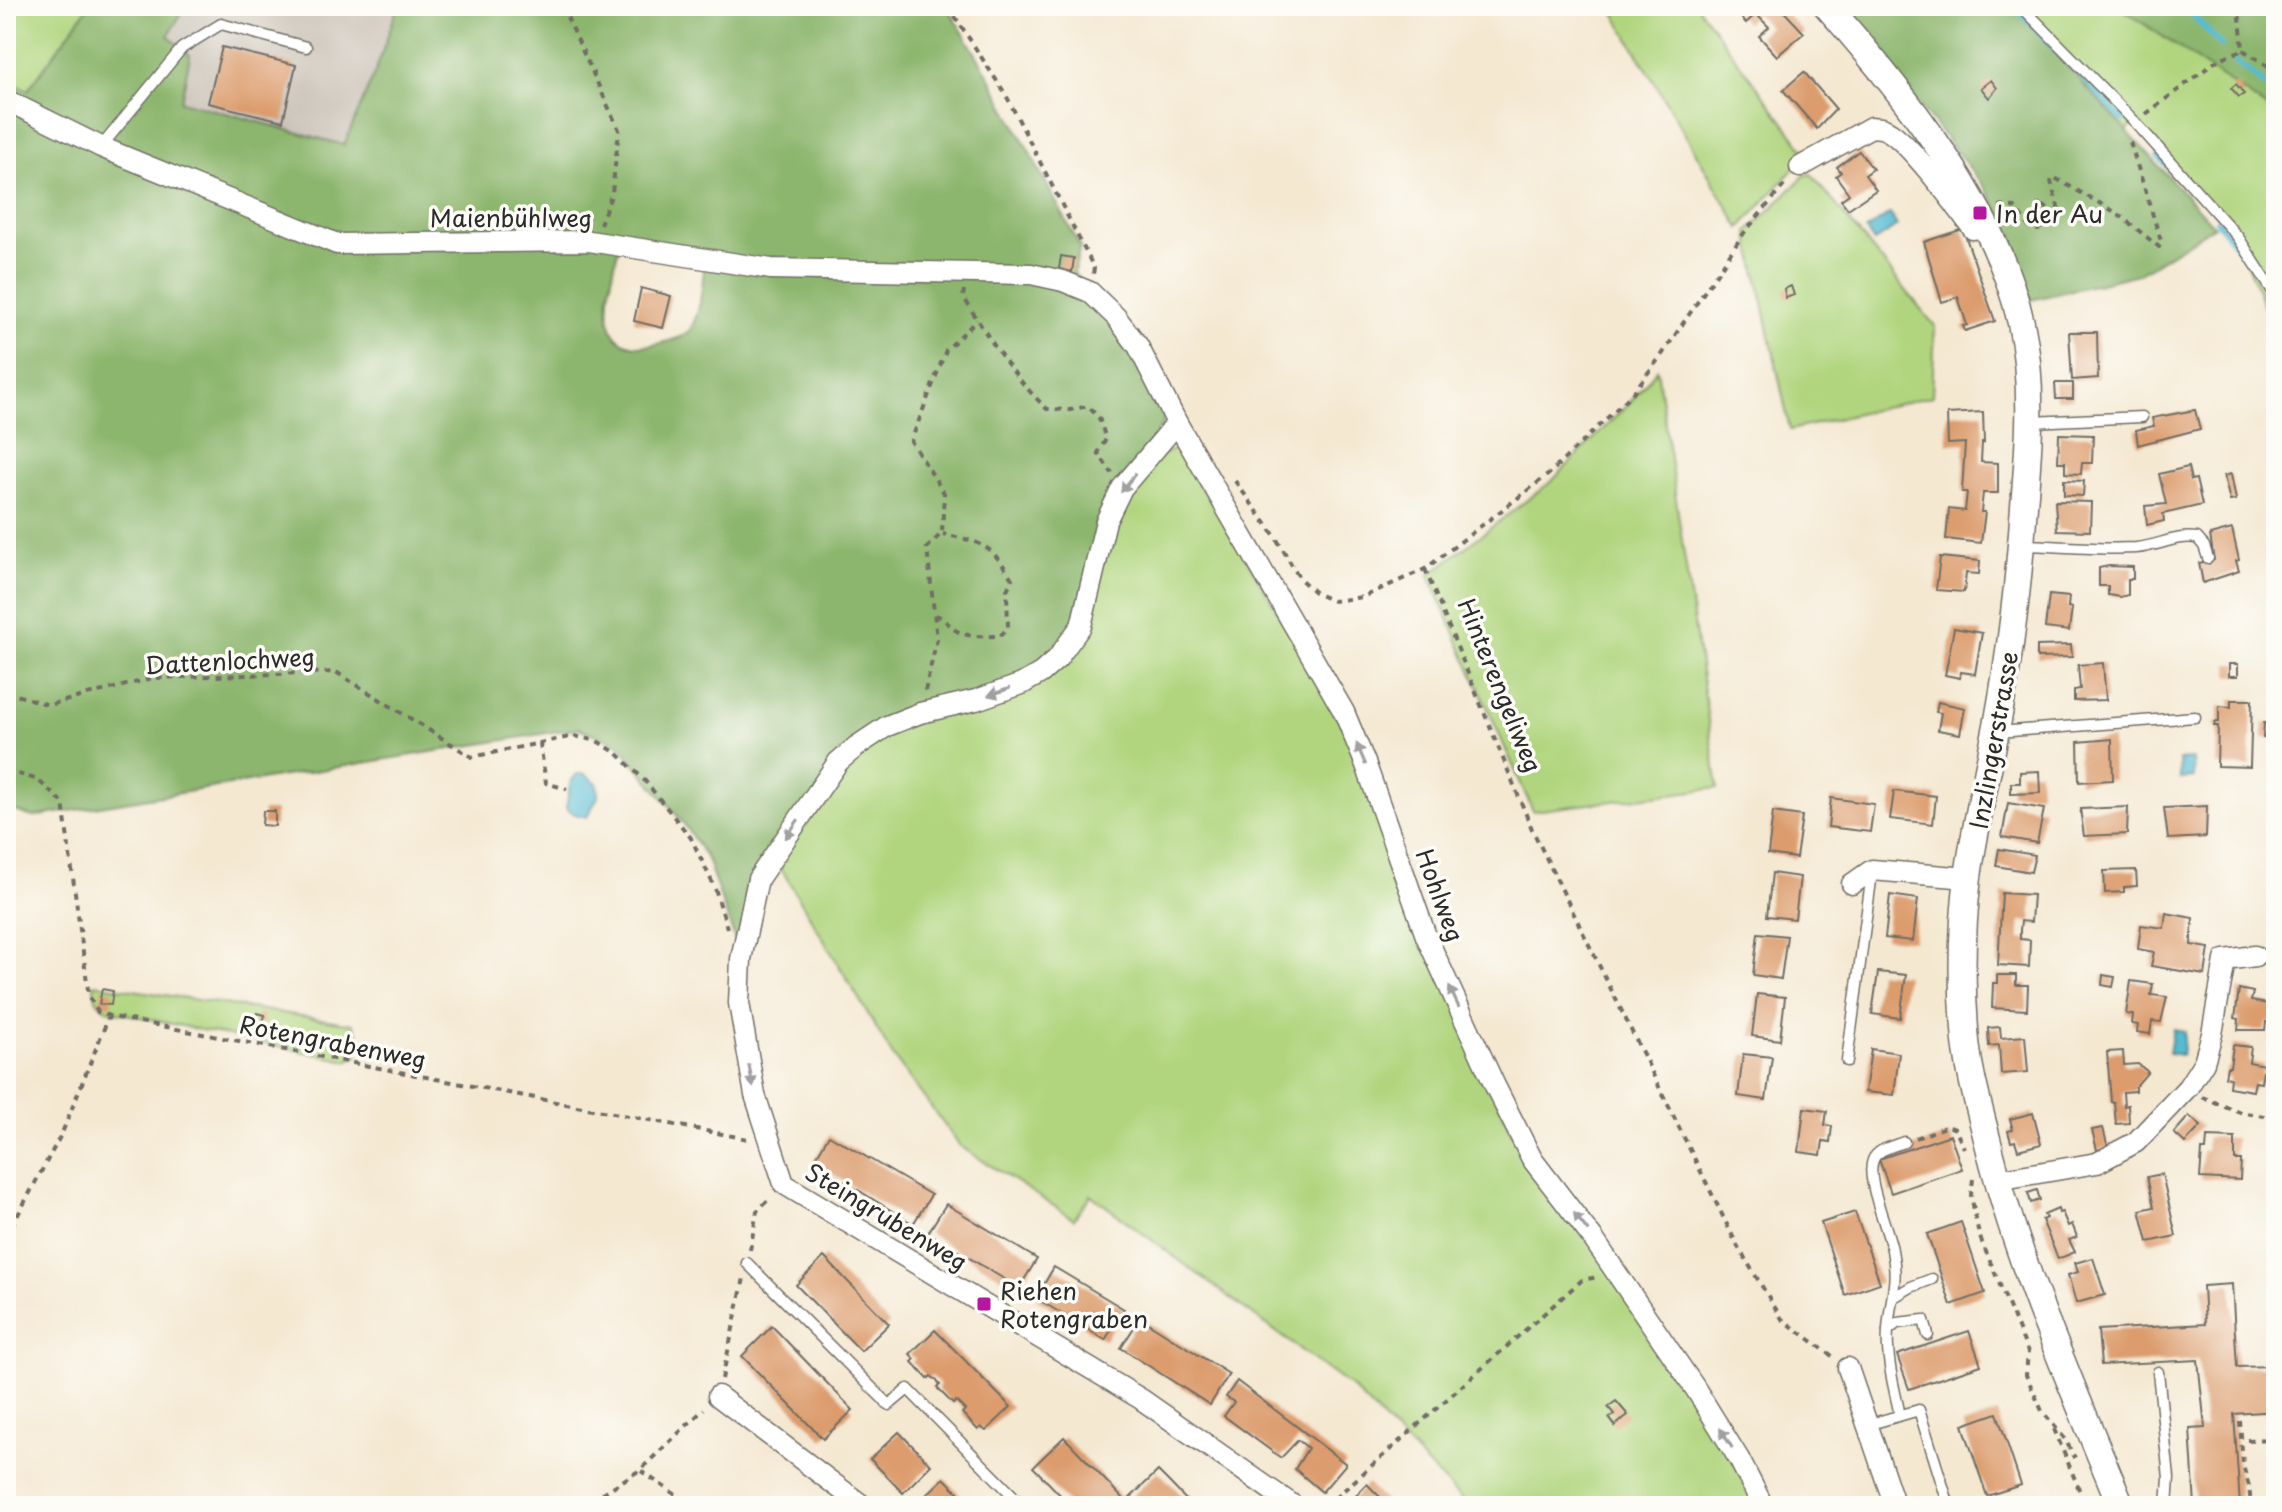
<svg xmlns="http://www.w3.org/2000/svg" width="2282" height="1512" font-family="'Playpen Sans',sans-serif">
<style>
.industrial{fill:#cbc3b8}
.green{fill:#b0d57e;stroke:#6e8054;stroke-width:2}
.forest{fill:#8cb66d;stroke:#5c704c;stroke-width:2;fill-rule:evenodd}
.water{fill:#54bbd1;stroke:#40737e;stroke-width:2}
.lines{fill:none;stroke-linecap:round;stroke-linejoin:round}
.stream{stroke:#54bbd1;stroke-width:6}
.building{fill:#dc9c6d}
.lane-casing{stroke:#716d65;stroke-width:13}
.street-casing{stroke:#716d65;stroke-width:23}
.secondary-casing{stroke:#716d65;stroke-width:29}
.path{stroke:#716d65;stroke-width:4;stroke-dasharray:6 6;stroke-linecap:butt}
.lane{stroke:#fff;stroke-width:10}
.street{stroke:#fff;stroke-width:20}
.secondary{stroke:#fff;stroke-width:26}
.oneway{fill:#a0a0a0}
.poi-dot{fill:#b5179e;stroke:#fdfcf7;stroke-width:3}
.labels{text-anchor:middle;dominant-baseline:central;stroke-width:7;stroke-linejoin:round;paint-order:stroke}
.poi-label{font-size:24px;fill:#2b2b2b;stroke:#fdfcf7;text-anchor:start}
.street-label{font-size:24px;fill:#2b2b2b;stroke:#fdfcf7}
</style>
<rect width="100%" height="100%" fill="#fdfcf7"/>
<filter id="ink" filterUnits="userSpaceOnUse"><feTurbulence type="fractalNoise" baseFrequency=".0125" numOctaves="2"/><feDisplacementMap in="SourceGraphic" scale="16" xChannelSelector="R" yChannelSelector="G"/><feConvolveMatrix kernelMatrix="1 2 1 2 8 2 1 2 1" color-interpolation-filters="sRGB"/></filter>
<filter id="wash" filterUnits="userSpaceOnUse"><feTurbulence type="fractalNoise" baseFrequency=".006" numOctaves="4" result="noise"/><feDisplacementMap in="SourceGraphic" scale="32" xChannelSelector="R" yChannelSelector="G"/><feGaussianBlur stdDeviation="1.8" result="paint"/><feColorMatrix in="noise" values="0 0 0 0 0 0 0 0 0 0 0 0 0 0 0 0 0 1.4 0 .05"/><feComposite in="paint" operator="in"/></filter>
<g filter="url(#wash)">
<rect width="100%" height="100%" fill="#f4e8d1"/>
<polygon class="industrial" points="186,6 398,6 376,70 345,145 180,101 190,55 167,36"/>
<g class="green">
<polygon points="6,6 89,6 27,91 6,81"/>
<polygon points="1610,6 1697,6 1807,154 1740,228"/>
<polygon points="2012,6 2118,6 2276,113 2276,340 2238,237 2134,123 2127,131"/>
<polygon points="1811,174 1935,326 1932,396 1790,430 1748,232 1805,175"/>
<polygon points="1657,369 1718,788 1533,811 1429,575 1552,481 1632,400"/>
<polygon points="1177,448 1202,484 1338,714 1513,1136 1647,1316 1760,1506 1468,1506 1352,1388 1091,1195 1074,1219 960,1146 893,1056 785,875 775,862 840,772 1119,508 1152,460"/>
<path d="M94,984l259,40 5,9v23l-11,5 -240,-51c-11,-8 -13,-13 -13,-26z"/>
</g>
<g class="forest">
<path d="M89,6h97l-18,30 22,19 -9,46 163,44 32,-75 22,-64h549l42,70 91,171 -6,26 59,80 34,63 -13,22 -40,52 -42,137 -16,26 -24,19 -167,62 -109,138 -19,73 -30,-86 -23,-35 -65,-80 -41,-16 -545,89 -27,-9v-727l22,9zM619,246l86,15c-3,21 -3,48 -14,67 -7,11 -22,13 -34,16 -69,15 -47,-58 -38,-98z"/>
<polygon points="1840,6 2012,6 2214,226 2138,274 2031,300 2012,235 1987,190"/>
<polygon points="2118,6 2276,6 2276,114"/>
</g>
<g class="water">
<polygon points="1890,214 1897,226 1874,242 1866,230"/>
<polygon points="2193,759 2194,778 2180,779 2179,760"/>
<polygon points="577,774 585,774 597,783 598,797 587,817 575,814 566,808 570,783"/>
<polygon points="2173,1029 2185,1031 2182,1055 2169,1053"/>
</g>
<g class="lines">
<g class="stream">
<polyline points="2014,6 2123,120"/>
<polyline points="2184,6 2221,45"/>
<polyline points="2236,62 2276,94"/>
<polyline points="2158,156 2178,177"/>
<polyline points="2217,221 2245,256"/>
</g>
</g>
<g id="blocks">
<g class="building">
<polygon points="1730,6 1779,6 1804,33 1777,56 1759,36 1769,27 1756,14 1746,23"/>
<polygon points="222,47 296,65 283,121 208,103"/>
<polygon points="1804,72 1836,109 1817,129 1783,90"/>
<polygon points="1991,80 1997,88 1989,98 1981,88"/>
<polygon points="2236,84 2244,94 2239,97 2231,88"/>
<polygon points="1859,151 1873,169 1865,175 1876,190 1848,209 1841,200 1849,194 1836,176 1841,172 1837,167"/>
<polygon points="1963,229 1995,321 1965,331 1963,326 1967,325 1958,297 1942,302 1924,242"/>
<polygon points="1061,256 1074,258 1072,272 1059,269"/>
<polygon points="1791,286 1794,295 1786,298 1784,289"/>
<polygon points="641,288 671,296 663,328 634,321"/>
<polygon points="2069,332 2097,332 2098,378 2072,380"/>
<polygon points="2055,383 2073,383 2073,399 2056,399"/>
<polygon points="2195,410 2200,429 2138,445 2136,430 2154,426 2152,418"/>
<polygon points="1983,412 1984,443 1982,442 1981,462 1998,463 1998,493 1983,493 1981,512 1985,512 1981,543 1946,539 1949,509 1965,511 1967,492 1962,492 1965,443 1948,444 1947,414"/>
<polygon points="2059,434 2093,435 2092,463 2082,463 2081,474 2065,473 2065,462 2058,462"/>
<polygon points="2188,467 2191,480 2196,479 2202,505 2163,514 2164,521 2147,525 2145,506 2166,504 2159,474"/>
<polygon points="2231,474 2236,500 2230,501 2224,476"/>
<polygon points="2064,480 2084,481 2083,496 2064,495"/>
<polygon points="2055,501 2091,502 2090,531 2057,530"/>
<polygon points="2232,529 2239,560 2236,561 2239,571 2203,583 2199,563 2214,560 2210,535"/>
<polygon points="1940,557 1980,561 1979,574 1966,573 1964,592 1936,590"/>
<polygon points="2109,566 2133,567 2133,579 2128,579 2128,595 2120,597 2108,595 2108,586 2099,586 2099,568"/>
<polygon points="2049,595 2069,597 2068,607 2072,608 2069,631 2045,628"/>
<polygon points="1954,628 1982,633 1975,674 1961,672 1960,678 1945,675"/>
<polygon points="2071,645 2072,657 2037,658 2037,646"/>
<polygon points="2103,663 2106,700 2074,701 2074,690 2080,689 2078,665"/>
<rect x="2229" y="664" width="9" height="12"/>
<polygon points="2231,700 2252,700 2250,767 2217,766 2218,726 2214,726 2215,722 2219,722 2219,706 2231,707"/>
<polygon points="1938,702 1965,708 1960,734 1938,730 1941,713 1936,712"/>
<polygon points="2264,723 2276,724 2276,738 2263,738"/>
<polygon points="2112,739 2113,780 2079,782 2078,742"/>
<polygon points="2039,771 2040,793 2011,794 2011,783 2020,783 2020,772"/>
<polygon points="1894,791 1936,796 1933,824 1890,819"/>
<polygon points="1831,798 1874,804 1870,832 1828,827"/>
<polygon points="2008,803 2044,809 2037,843 2002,837"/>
<polygon points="2207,806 2206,837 2168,839 2164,808"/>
<polygon points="2128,807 2127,834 2084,836 2080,809"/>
<polygon points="263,811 275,811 275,826 262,825"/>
<polygon points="1773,812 1802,816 1796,858 1768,854"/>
<polygon points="1999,849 2035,855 2031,872 1996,866"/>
<polygon points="2136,870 2137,886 2124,887 2124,892 2105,893 2104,871"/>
<polygon points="1772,873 1800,877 1795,919 1767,916"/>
<polygon points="2002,893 2033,895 2031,922 2021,921 2020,930 2020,939 2030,940 2029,967 1998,965"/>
<polygon points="1890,895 1918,899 1913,941 1885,938"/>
<polygon points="2166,913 2193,918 2191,945 2209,948 2205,975 2151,966 2154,952 2138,949 2141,925 2164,928"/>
<polygon points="1758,933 1787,936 1781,979 1753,975"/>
<polygon points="1878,972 1906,975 1900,1018 1872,1014"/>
<polygon points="1997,975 2016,975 2016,985 2028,985 2027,1010 1992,1008 1993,983 1997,983"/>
<polygon points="2103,975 2115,977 2113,987 2102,985"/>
<polygon points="2131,981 2153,984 2151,995 2167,997 2161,1022 2152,1021 2150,1034 2137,1032 2138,1025 2132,1024 2133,1015 2126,1014"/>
<polygon points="102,989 113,991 111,1005 99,1004"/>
<polygon points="2239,989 2253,992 2251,1001 2274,1005 2271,1023 2266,1022 2265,1030 2238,1030 2239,1019 2235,1018"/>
<polygon points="1757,994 1785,997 1780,1040 1752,1036"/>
<polygon points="257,1013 265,1015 262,1026 255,1024"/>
<polygon points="2000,1027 2001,1038 2025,1036 2028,1072 2001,1074 1999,1045 1989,1046 1988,1028"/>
<polygon points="2233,1045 2251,1047 2249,1062 2264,1065 2261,1083 2255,1082 2253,1091 2229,1087 2230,1078 2225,1077 2227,1067 2230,1067"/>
<polygon points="1871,1049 1899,1053 1894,1095 1865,1092"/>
<polygon points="2123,1051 2124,1065 2138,1064 2148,1072 2135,1087 2135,1091 2123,1092 2124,1106 2128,1105 2129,1123 2116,1124 2114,1102 2111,1102 2107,1052"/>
<polygon points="1743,1054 1772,1057 1766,1100 1738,1096"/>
<polygon points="1804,1108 1827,1111 1825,1125 1832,1126 1830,1142 1823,1141 1821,1155 1799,1152"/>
<polygon points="2033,1113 2041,1144 2018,1150 2015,1141 2011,1142 2008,1131 2013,1130 2010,1119"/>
<polygon points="2189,1116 2201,1126 2185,1143 2174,1133"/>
<polygon points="2103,1128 2108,1148 2097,1150 2092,1130"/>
<polygon points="829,1135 931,1195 913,1224 813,1162"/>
<polygon points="1950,1135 1962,1169 1891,1193 1879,1159"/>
<polygon points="2207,1137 2235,1138 2235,1160 2241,1160 2240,1180 2200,1178 2202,1150 2206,1150"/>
<polygon points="2162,1174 2176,1236 2148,1242 2140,1210 2154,1207 2147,1177"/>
<polygon points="2037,1190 2040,1200 2031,1203 2028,1193"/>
<polygon points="946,1204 1037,1259 1019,1288 928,1233"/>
<polygon points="2058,1209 2059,1213 2062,1212 2068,1226 2072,1224 2077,1237 2069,1240 2075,1252 2058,1259 2042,1220 2046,1218 2044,1215"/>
<polygon points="1855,1212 1880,1283 1845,1295 1821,1223"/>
<polygon points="1961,1222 1985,1293 1951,1305 1927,1234"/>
<polygon points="824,1257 889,1324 861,1351 796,1285"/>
<polygon points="2093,1258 2105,1295 2076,1303 2068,1275 2078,1272 2075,1263"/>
<polygon points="1054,1267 1124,1309 1105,1340 1036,1298"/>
<polygon points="2232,1284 2237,1367 2276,1366 2276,1411 2234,1414 2240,1506 2195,1506 2190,1429 2205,1428 2198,1360 2101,1365 2098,1330 2205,1324 2203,1286"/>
<polygon points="1140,1318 1229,1374 1210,1405 1121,1348"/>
<polygon points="772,1326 853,1410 823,1439 742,1356"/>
<polygon points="935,1330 1011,1407 986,1431 981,1427 978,1430 962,1413 965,1410 956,1401 953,1404 937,1388 940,1385 936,1380 931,1376 928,1379 912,1362 915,1359 910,1354"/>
<polygon points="1969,1331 1981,1365 1909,1389 1897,1355"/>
<polygon points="1237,1381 1346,1464 1322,1492 1295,1469 1308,1448 1298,1440 1281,1458 1224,1416 1234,1402 1226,1397"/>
<polygon points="1616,1401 1628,1415 1615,1426 1609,1418 1614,1414 1608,1407"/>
<polygon points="1997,1413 2021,1485 1987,1496 1963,1425"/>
<polygon points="899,1432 931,1465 903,1493 870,1459"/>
<polygon points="1064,1437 1127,1503 1124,1506 1071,1506 1033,1467"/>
<polygon points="1158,1471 1169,1482 1192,1506 1138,1506 1130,1498"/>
<polygon points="944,1478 955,1489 971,1506 921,1506 918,1503"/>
<polygon points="1367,1484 1382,1499 1390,1506 1346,1506"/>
</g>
</g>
</g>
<g filter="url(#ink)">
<use href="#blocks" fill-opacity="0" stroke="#716d65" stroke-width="2"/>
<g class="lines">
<g class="lane-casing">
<g id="lane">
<polyline points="2021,6 2135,122 2238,237 2276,296"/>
<polyline points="101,147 182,48 221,24 306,47"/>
<polyline points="2031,422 2142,417"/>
<path d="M2023,545c38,1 76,5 113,3 22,-2 40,-13 61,-10l7,8 4,12"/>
<polyline points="1998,732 2195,717"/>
<polyline points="1847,1061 1872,873"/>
<polyline points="747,1263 889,1405 908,1389 1023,1506"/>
<polyline points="1894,1297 1911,1287 1932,1279"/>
<polyline points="1888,1330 1897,1323 1924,1320 1928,1335"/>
<polyline points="2158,1372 2169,1478 2167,1506"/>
<path d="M1900,1415c-6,-27 -14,-57 -12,-85 2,-32 11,-46 4,-80 -4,-22 -27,-71 -19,-90 4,-11 21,-14 31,-18"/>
<polyline points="1867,1425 1919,1410 1949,1506"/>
</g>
</g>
<g class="street-casing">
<g id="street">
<polyline points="6,100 101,147 337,244 589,241 771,269 1031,274 1063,281 1090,292 1116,317 1138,346 1177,423 1344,712 1366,765 1426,936 1495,1086 1532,1159 1594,1240 1695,1388 1739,1459 1763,1506"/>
<path d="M1800,167l71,-40c4,1 9,0 13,2 21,7 74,79 89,100l4,-1"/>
<polyline points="1177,423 1122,488 1106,521 1081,626 1057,659 1041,673 1022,684 976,700 920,713 887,726 857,746 838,762 758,879 741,959 739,1003 755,1095 784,1184 1141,1399 1294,1506"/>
<polyline points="1852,884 1872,870 1968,878"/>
<polyline points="1997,1180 2097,1163 2136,1142 2188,1087 2204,1062 2212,1034 2225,960 2255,956"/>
<polyline points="1848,1368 1895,1506"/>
<polyline points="718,1396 863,1506"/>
</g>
</g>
<g class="secondary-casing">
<path id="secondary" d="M1827,6c76,86 169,202 194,317 13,60 8,123 3,183 -5,72 -13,143 -26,214 -10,52 -23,105 -30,157 -6,49 -7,102 -3,152 2,37 13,74 22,110 31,127 85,246 134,367"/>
</g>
<g class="path">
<polyline points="562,6 619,130 612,193 600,224"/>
<polyline points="948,6 1006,95 1094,268 1093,274"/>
<polyline points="2232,6 2240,18 2243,50"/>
<polyline points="2243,50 2276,71"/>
<polyline points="2146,114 2219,59 2243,50"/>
<path d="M1999,206l15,1 15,20 9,3 3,-3 -2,-25 16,13 4,-2c-1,-12 -7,-22 -8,-34l4,-1 62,35 42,34 2,-6 -32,-102"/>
<path d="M964,290l-1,6c23,39 51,82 84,113l23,1 18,-4 11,12 7,21 -8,14 14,20"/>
<polyline points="1235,481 1275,536 1300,579 1317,594 1333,601 1363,597 1425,569 1549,474 1631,395 1661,356 1744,233 1787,182"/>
<polyline points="1425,569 1532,829 1738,1247 1782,1319 1835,1358"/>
<path d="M935,615c11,3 13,11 22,16 12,7 30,5 43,5l8,-8 -1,-38 5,-11c-22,-36 -29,-36 -69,-45"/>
<polyline points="925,691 937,639 927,548 942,533 944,493 911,441 946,350 977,320"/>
<polyline points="6,692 49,705 153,678 336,672 472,757 574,736 597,741 617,753 645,781 691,838 715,888 727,928"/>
<polyline points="540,743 546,783 567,789"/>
<polyline points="6,770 38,780 63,803 89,997 98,1012 109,1016 748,1139"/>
<polyline points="2202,1097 2240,1112 2276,1118"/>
<polyline points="1916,1138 1948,1126 1955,1129 1964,1148"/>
<polyline points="1973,1179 1971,1195 1979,1235 2028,1352 2026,1375 2042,1411 2065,1439 2075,1458"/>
<polyline points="6,1237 62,1133 109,1016"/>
<polyline points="750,1250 757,1211 771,1197"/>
<polyline points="722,1379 744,1278"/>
<polyline points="2240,1421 2243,1466 2249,1486 2251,1506"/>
<polyline points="2054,1429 2086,1506"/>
<polyline points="2247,1440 2276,1439"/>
<polyline points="641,1471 692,1506"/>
<polyline points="582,1506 640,1470 704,1409"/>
<polyline points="1326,1506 1582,1280 1598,1277"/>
</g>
<use href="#lane" class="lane"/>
<use href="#street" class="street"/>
<use href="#secondary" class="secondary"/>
</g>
<defs><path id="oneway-solid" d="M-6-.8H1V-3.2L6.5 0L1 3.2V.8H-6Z" transform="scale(2)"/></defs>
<g class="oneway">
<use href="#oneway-solid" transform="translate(1128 483) rotate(127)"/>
<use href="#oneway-solid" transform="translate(999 692) rotate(161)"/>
<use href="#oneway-solid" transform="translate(1361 754) rotate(-113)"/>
<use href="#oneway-solid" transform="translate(792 829) rotate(124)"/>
<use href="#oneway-solid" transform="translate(1454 997) rotate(-115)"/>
<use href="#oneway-solid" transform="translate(751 1076) rotate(79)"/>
<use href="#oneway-solid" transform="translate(1581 1222) rotate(-128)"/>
<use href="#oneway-solid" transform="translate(1726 1438) rotate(-122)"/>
</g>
</g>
<g class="poi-dot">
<rect x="1972" y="205" width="16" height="16" rx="4"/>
<rect x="976" y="1296" width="16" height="16" rx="4"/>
</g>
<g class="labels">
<g class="poi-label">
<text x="1996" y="213">In der Au</text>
<text x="1000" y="1290">Riehen<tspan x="1000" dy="28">Rotengraben</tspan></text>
</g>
<g class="street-label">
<text x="511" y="217">Maienbühlweg</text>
<text transform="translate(230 660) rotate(-3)">Dattenlochweg</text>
<text transform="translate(1501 685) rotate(68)">Hinterengeliweg</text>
<text transform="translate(1993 740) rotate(-80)">Inzlingerstrasse</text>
<text transform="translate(1441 895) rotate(70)">Hohlweg</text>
<text transform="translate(333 1041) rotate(11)">Rotengrabenweg</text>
<text transform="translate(887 1216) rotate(31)">Steingrubenweg</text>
</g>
</g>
<rect width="2282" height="1512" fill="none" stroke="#fdfcf7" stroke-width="32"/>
</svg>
